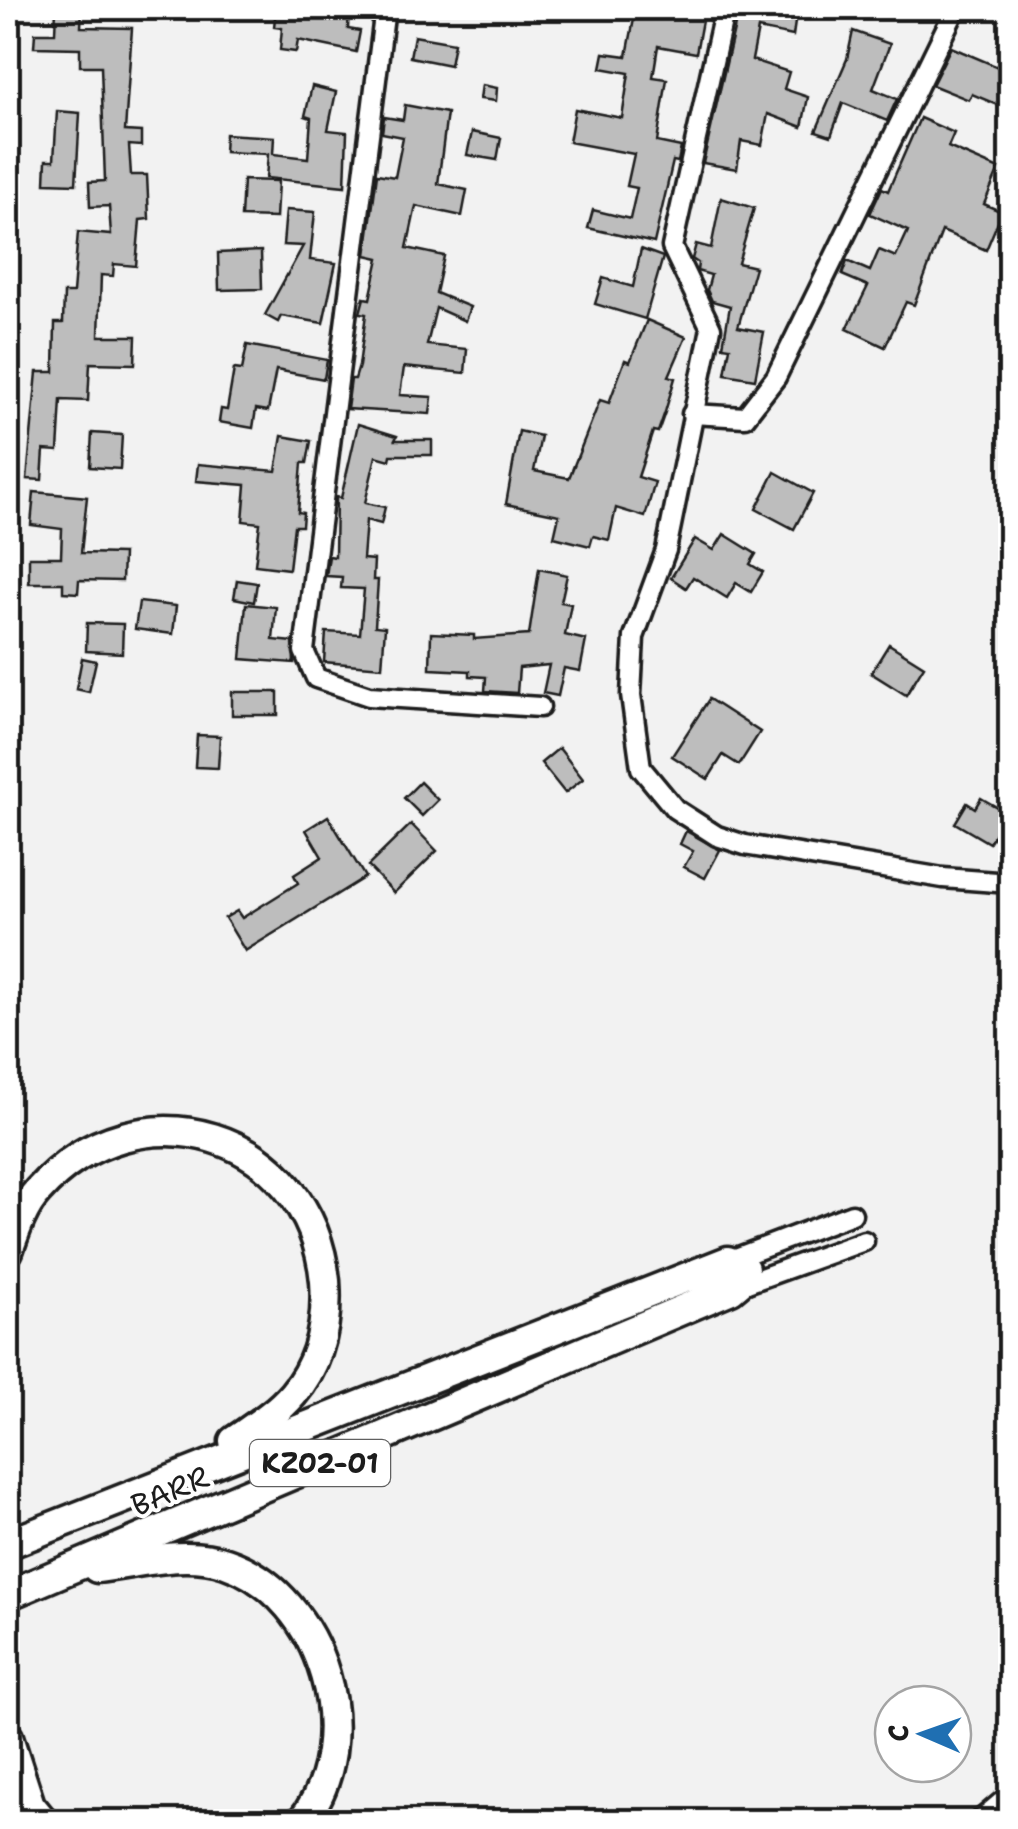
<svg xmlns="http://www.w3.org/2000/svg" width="1018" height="1829" font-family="'Shantell Sans',sans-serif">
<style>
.building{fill:#bdbdbd;stroke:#1c1c1c;stroke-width:2.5}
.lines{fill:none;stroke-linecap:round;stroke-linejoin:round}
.minor-casing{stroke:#1c1c1c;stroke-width:25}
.highway-casing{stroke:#1c1c1c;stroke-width:35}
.minor{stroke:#fff;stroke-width:18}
.highway{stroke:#fff;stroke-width:28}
.labels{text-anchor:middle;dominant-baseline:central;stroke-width:8;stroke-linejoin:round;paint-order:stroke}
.shield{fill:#fff;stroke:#606060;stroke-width:2.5}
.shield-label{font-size:28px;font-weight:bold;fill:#1c1c1c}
.street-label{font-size:30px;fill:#1c1c1c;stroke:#fff}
</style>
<rect width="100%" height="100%" fill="#f2f2f2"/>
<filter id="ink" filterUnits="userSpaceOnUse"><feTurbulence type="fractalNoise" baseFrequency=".01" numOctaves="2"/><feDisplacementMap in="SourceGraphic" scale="20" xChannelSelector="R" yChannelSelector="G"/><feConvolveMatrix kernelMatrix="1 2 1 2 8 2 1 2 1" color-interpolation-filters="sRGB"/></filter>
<g filter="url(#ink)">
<g class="building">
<polygon points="56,8 82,8 81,27 132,28 125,131 141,132 141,146 129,145 131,175 147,175 149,219 140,220 136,266 114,264 113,276 101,275 99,336 136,336 135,364 90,363 88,401 61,400 58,451 44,450 42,480 27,479 37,372 54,372 55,323 63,323 64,293 73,293 78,232 111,235 109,206 90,207 89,182 105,181 101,66 80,66 80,48 34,47 35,33 55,33"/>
<polygon points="276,8 349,8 348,29 360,31 356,52 298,40 296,52 280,50 282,28 274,27"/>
<polygon points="636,8 703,15 696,53 658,46 653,77 667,79 657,142 681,147 678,162 673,161 654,243 588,228 593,210 630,219 637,188 627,186 634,154 569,142 575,109 622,118 629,73 601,68 604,53 627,56"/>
<polygon points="739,8 797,8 793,36 758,29 752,60 789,72 784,89 808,97 802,127 768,114 762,145 741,141 737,169 703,163"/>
<polygon points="853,31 890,44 873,89 897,99 887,121 843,103 831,136 816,131 847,59"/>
<polygon points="414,36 454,43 450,65 410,57"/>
<polygon points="951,47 1010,72 1010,110 972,94 969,100 932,85"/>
<polygon points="482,85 497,88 496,101 480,99"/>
<polygon points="312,86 336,92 328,130 347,132 345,186 266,178 268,154 224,152 225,134 274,137 273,154 308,158 311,118 305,116"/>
<polygon points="405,105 447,113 438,184 467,190 462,216 416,206 407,248 444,256 436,293 470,307 465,321 436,308 427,345 467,349 465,373 404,367 400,395 432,397 430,414 347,409 351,379 355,379 359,366 366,314 360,313 364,298 370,299 379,258 366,255 377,174 395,177 403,137 382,133 384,117 403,120"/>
<polygon points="57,111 80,113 76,184 45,183 46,160 54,160"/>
<polygon points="920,118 954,133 948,147 999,169 984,204 1002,212 986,250 942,231 914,305 906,302 885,347 847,329 868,286 842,275 847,261 870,271 879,250 896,257 908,231 870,214 882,188 888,191"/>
<polygon points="472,132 501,138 497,160 467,155"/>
<polygon points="243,180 278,181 276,218 241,217"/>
<polygon points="721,198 754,208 738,263 755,267 738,327 764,332 755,379 725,374 730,347 723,346 730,306 712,301 707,290 711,275 697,271 698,263 692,259 696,244 711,248"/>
<polygon points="286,210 315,212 310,260 336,263 323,323 281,316 278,322 265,315 303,246 283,245"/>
<polygon points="641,249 663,257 645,319 595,304 603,278 633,287"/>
<polygon points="261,251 262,289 219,290 218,253"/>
<polygon points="647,320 686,337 669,376 675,378 665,412 658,432 653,431 638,477 655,482 645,517 616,508 609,540 593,536 590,546 554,537 559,515 506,504 519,431 541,436 534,471 569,478 600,400 609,403 625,360 630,362"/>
<polygon points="247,345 327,360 324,379 276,370 268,411 256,409 253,428 219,422 221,409 227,410 234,369 242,370"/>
<polygon points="358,424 397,436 395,440 432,440 432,455 391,455 390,460 376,456 365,503 385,507 381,524 366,520 363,559 374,560 373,580 378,580 375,626 385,627 382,667 324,662 326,632 360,634 364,589 341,588 342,577 326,576 329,556 335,557 336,497 341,498"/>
<polygon points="92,433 122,435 120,469 90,467"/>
<polygon points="282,436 311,441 307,463 302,463 298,512 303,513 302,526 294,526 289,569 255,565 260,523 243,521 246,485 196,481 198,464 276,471"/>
<polygon points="775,472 813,493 794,529 756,509"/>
<polygon points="34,492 87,497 81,553 123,554 122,581 79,580 78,593 63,592 63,583 29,583 29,557 61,557 62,529 31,525"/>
<polygon points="724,534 756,554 750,564 763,572 751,592 736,583 727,598 693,577 686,588 671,578 695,539 714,550"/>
<polygon points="539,569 567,575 561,602 571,604 565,635 586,640 580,671 564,668 558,696 543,693 549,665 519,668 517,693 485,691 486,677 470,676 470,671 430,669 431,633 474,635 474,639 529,635"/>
<polygon points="237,580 257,583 254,602 234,598"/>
<polygon points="139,602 176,606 173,634 135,629"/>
<polygon points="246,604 276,607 273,640 293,642 294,663 241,659"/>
<polygon points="87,623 123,624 122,653 86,651"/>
<polygon points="889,644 924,666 906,695 871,673"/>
<polygon points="82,658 96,661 89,692 76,689"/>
<rect x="232" y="692" width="46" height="23"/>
<polygon points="709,699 760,732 739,765 723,755 708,779 672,756"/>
<polygon points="197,735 220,736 218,768 195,767"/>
<polygon points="559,748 583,779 565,793 541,763"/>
<polygon points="420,782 438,800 422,816 404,798"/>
<polygon points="981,798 1007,813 989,843 955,823 967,803 975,808"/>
<polygon points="328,816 365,877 245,951 225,918 237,911 242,918 298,883 294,875 322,857 306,830"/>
<polygon points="411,824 437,851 394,893 368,866"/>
<polygon points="686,831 720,850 705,878 684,867 693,851 680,844"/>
</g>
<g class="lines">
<g class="minor-casing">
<g id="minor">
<polyline points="385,8 304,651 316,678 369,696 540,707"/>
<polyline points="725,8 672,247 711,328 666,550 634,637 631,695 641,768 675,809 717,836 745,845 943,878 1010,883"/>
<polyline points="692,414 745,417 776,377 956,8"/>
<polyline points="728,1261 852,1214"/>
<polyline points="736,1287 864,1241"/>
<polyline points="978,1822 1010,1795"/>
</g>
</g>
<g class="highway-casing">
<g id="highway">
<path d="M8,1251c7,-20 15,-44 30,-60 99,-111 272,-60 287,90 3,41 -4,80 -32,113 -16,19 -39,33 -59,47"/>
<polyline points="8,1544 728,1261 744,1269 744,1278 731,1289 8,1595"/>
<path d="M97,1568c41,-5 89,-19 129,-5 98,33 141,179 75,259"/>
<polyline points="8,1737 30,1805 44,1822"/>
</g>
</g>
<use href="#minor" class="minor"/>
<use href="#highway" class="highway"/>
</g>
</g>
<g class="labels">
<rect class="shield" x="250" y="1440" width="140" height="46" rx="8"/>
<g class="shield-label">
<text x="320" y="1463">KZ02-01</text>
</g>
<g class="street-label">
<text transform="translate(170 1491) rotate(-23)">BARR</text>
</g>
</g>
<rect width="1018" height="1829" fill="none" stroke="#fff" stroke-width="40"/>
<rect x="20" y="20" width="978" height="1789" fill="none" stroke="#1c1c1c" stroke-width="4" filter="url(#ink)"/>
<g transform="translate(923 1734) rotate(272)"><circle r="48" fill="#ffffff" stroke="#a4a4a4" stroke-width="2.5"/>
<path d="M0-8L18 38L0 25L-18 38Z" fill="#1f6fb2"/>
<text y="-15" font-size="28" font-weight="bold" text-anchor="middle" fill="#1c1c1c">С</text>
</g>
</svg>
